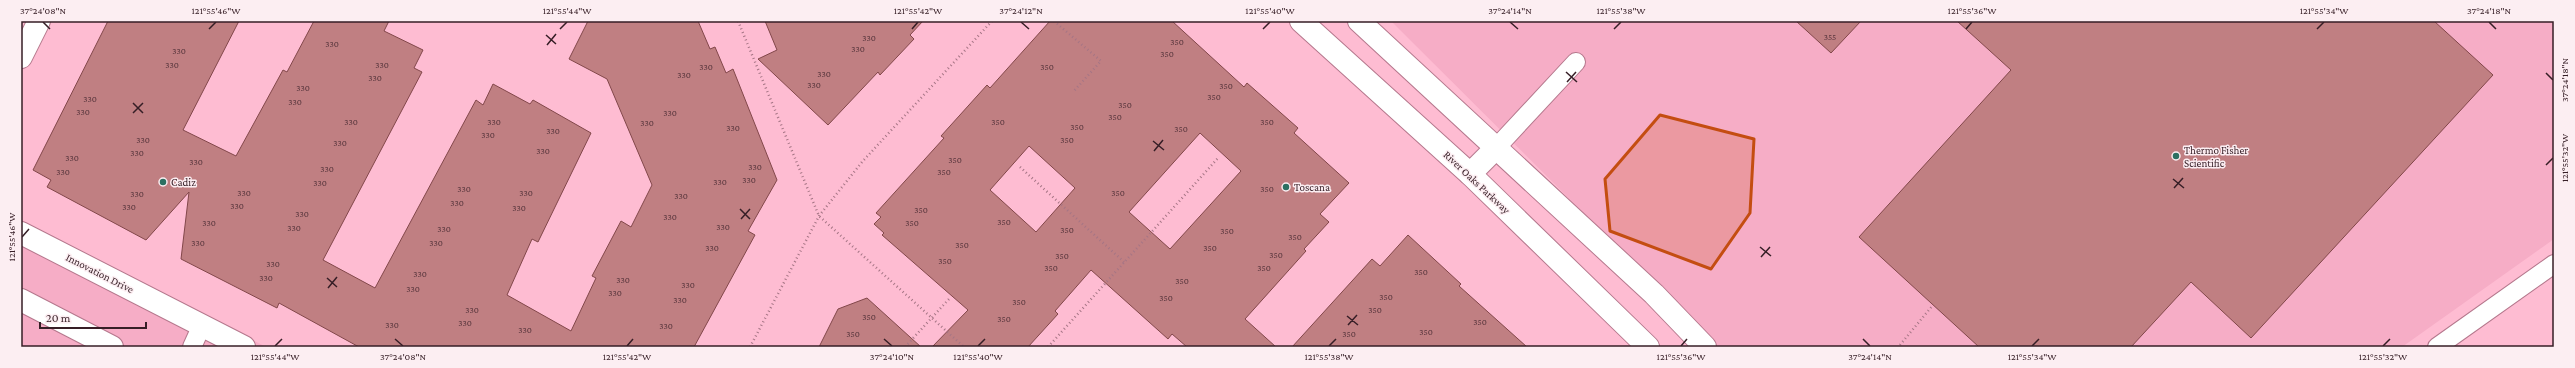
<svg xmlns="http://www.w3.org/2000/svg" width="2575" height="368" font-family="'Crimson Pro',serif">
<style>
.built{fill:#f6adc6}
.building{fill:#c07f82;stroke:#82474a;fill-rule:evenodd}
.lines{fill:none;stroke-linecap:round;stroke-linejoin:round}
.lane-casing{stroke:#b5788d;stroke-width:20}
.street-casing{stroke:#b5788d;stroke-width:24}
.secondary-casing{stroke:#b5788d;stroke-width:24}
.path{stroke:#a57585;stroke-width:2.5;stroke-dasharray:1 3;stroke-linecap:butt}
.lane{stroke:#fff;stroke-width:18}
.street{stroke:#fff;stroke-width:22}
.secondary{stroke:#fff;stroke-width:22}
.marked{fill:#c44d11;fill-opacity:0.2;stroke:#c44d11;stroke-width:3;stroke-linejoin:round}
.ticks{fill:none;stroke:#361e26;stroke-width:1.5}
.poi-dot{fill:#2d7062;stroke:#fceef2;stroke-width:1.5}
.labels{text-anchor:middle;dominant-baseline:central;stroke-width:3;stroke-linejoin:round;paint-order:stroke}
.number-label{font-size:9px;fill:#58363d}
.poi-label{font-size:11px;fill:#361e26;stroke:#fceef2;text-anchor:start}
.street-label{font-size:11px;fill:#361e26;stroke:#fceef2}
.neatline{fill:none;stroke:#361e26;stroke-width:1.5}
.ticks-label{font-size:10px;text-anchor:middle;fill:#361e26}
</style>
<rect width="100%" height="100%" fill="#febcd2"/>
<g class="built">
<polygon points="1391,21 2554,21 2554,239 2402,347 1718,347"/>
<polygon points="21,220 266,347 21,347"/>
</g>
<g class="building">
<polygon points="108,21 239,21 183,130 236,156 283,70 287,72 314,21 389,21 384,31 423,50 414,68 422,72 323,260 375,288 476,100 483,105 493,84 530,104 533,100 591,133 538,242 532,239 507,295 571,331 596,278 592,276 621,221 631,227 652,185 607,79 569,59 588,21 698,21 710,49 715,47 726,73 733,69 777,180 748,231 755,235 694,347 359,347 279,303 277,308 181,259 189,192 146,240 47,187 51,180 33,170"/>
<polygon points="765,21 923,21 910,35 914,39 880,75 878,72 828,125 758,59 777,50"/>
<path d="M1050,21h122l72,66 3,-4 51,45 -4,5 55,50 -29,31 9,8 -25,27 2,2 -61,68 31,28h-89l-15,-13 -4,5 -77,-69 -36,41 3,3 -30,33h-96l36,-37 -86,-75 2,-2 -10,-9 7,-7 -5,-4 68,-75 -3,-2 46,-51 3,3zM1200,133l41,38 -71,78 -41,-37zM1029,146l46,42 -39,44 -46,-42z"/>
<polygon points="1796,21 1861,21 1831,53"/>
<polygon points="1957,21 2434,21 2493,75 2251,338 2191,282 2131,347 1979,347 1859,237 2011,70"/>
<polygon points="1408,235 1461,284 1459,286 1527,347 1292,347 1372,259 1380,266"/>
<polygon points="867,298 921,347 819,347 838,309"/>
</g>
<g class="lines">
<g class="lane-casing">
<g id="lane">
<polyline points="1496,148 1576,62"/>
<polyline points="192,347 202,325"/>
<polyline points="2437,347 2554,264"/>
</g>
</g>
<g class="street-casing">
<g id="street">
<polyline points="21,57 39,21"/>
<polyline points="21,233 244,347"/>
<polyline points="21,300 112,347"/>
</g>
</g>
<g class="secondary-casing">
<g id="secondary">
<polyline points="1301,21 1470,174 1648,347"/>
<polyline points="1359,21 1654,294 1705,347"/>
<polyline points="1470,174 1496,148"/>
</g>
</g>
<g class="path">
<polyline points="738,21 819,216 964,347"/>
<polyline points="1054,21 1101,61 1073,92"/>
<polyline points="1020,167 1124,262"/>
<polyline points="1900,345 1933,305"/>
<polyline points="750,347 819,216 862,162 992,21"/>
<polyline points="905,347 949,299"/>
<polyline points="1048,347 1219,157"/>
</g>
<use href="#lane" class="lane"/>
<use href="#street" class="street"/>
<use href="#secondary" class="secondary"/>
</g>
<path class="marked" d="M1660,115l94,24 -4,74 -39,56 -101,-38 -5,-52z"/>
<path class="ticks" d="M43,22l7,7M1021,22l8,7M1510,22l8,7M2489,22l7,7M209,29l7,-7M560,29l7,-7M912,29l6,-7M1263,29l7,-7M1614,29l7,-7M1966,29l6,-7M2317,29l7,-7M546,35l10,9M547,45l9,-11M1566,72l11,10M2546,73l7,7M1567,82l9,-10M133,103l10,10M133,113l10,-10M1153,141l11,9M1154,151l9,-11M2546,165l7,-7M2173,179l11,9M2174,188l9,-10M740,209l10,10M741,219l9,-10M22,237l7,-8M1760,247l11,9M1761,257l9,-10M327,278l10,9M328,288l9,-11M1347,316l11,9M1348,325l9,-10M395,339l8,7M884,339l8,7M1863,339l7,7M275,346l7,-7M627,346l6,-7M978,346l7,-7M1329,346l7,-7M1681,346l6,-7M2032,346l7,-7M2383,346l7,-7"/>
<g class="poi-dot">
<circle cx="2176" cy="156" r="4"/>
<circle cx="163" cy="182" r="4"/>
<circle cx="1286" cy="187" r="4"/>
</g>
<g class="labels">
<g class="number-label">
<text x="1830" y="37">355</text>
<text x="869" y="38">330</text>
<text x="1177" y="42">350</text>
<text x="332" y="44">330</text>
<text x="858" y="49">330</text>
<text x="179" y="51">330</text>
<text x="1167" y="54">350</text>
<text x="172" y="65">330</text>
<text x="382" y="65">330</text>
<text x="706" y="67">330</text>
<text x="1047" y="67">350</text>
<text x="824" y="74">330</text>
<text x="684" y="75">330</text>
<text x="375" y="78">330</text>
<text x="814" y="85">330</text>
<text x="1226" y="86">350</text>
<text x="303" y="88">330</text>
<text x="1214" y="97">350</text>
<text x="90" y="99">330</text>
<text x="295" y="102">330</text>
<text x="1125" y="105">350</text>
<text x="83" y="112">330</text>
<text x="670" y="113">330</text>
<text x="1115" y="117">350</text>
<text x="351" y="122">330</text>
<text x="494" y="122">330</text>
<text x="998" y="122">350</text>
<text x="1267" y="122">350</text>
<text x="647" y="123">330</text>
<text x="1077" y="127">350</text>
<text x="733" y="128">330</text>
<text x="1181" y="129">350</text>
<text x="553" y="131">330</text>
<text x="488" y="135">330</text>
<text x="143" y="140">330</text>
<text x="1067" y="140">350</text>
<text x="340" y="143">330</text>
<text x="543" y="151">330</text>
<text x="137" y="153">330</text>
<text x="72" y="158">330</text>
<text x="955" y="160">350</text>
<text x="196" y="162">330</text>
<text x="755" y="167">330</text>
<text x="327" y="169">330</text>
<text x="63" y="172">330</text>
<text x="944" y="172">350</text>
<text x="749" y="180">330</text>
<text x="720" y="182">330</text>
<text x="320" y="183">330</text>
<text x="464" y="189">330</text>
<text x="1267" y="189">350</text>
<text x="244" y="193">330</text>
<text x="526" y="193">330</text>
<text x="1118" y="193">350</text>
<text x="137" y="194">330</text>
<text x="681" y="196">330</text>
<text x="457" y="203">330</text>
<text x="237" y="206">330</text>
<text x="129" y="207">330</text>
<text x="519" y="208">330</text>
<text x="921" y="210">350</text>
<text x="302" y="214">330</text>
<text x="670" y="217">330</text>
<text x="1004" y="222">350</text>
<text x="209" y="223">330</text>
<text x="912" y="223">350</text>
<text x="723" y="227">330</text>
<text x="294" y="228">330</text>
<text x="444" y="229">330</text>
<text x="1067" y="230">350</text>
<text x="1227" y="231">350</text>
<text x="1295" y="237">350</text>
<text x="198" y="243">330</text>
<text x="436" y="243">330</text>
<text x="962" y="245">350</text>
<text x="712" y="248">330</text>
<text x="1210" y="248">350</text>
<text x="1276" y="255">350</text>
<text x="1062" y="256">350</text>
<text x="945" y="261">350</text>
<text x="273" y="264">330</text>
<text x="1051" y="268">350</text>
<text x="1264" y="268">350</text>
<text x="1421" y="272">350</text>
<text x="420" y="274">330</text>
<text x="266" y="278">330</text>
<text x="623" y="280">330</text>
<text x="1182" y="281">350</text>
<text x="688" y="285">330</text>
<text x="413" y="289">330</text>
<text x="615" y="293">330</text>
<text x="1386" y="297">350</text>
<text x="1166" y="298">350</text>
<text x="680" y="300">330</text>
<text x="1019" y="302">350</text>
<text x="472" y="310">330</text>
<text x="1375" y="310">350</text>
<text x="869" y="317">350</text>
<text x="1004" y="319">350</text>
<text x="1480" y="322">350</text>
<text x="465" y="323">330</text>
<text x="392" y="325">330</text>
<text x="666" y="326">330</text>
<text x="525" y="330">330</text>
<text x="1426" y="332">350</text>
<text x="853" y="334">350</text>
<text x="1349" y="334">350</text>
</g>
<g class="poi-label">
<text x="2184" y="150">Thermo Fisher<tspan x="2184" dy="13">Scientific</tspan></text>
<text x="171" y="182">Cadiz</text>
<text x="1294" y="187">Toscana</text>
</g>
<g class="street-label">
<text transform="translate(1477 182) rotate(43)">River Oaks Parkway</text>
<text transform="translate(100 273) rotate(27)">Innovation Drive</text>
</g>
</g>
<rect width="2575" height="368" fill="none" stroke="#fceef2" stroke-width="44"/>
<path d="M40 322v6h106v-6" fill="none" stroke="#361e26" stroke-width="2"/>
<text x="46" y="322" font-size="12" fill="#361e26" stroke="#fceef2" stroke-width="3" paint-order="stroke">20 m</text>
<rect x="22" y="22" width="2531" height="324" class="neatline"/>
<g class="ticks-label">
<text x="43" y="14">37°24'08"N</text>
<text x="216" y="14">121°55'46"W</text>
<text x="567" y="14">121°55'44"W</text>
<text x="918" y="14">121°55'42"W</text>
<text x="1021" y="14">37°24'12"N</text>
<text x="1270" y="14">121°55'40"W</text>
<text x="1510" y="14">37°24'14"N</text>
<text x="1621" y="14">121°55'38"W</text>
<text x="1972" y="14">121°55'36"W</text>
<text x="2324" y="14">121°55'34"W</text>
<text x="2489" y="14">37°24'18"N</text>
<text transform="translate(2564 80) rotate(-90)" y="4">37°24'18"N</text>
<text transform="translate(2564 158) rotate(-90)" y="4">121°55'32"W</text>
<text transform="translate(11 237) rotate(-90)" y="4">121°55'46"W</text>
<text x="275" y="360">121°55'44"W</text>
<text x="403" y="360">37°24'08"N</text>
<text x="627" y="360">121°55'42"W</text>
<text x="892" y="360">37°24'10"N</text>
<text x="978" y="360">121°55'40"W</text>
<text x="1329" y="360">121°55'38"W</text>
<text x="1681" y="360">121°55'36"W</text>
<text x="1870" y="360">37°24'14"N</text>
<text x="2032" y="360">121°55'34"W</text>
<text x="2383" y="360">121°55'32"W</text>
</g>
</svg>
